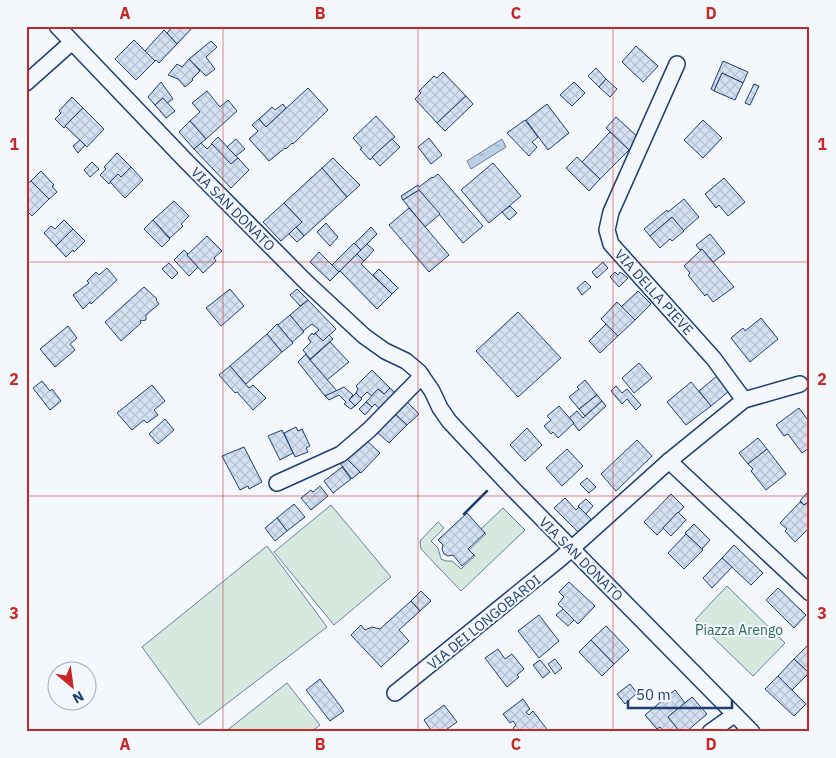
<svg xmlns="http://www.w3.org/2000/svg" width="836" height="758" font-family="'IBM Plex Sans',sans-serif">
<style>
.green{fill:#d7e8df;stroke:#687fa3}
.water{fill:url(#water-ripples);stroke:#687fa3}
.building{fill:url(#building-cross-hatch);stroke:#1d3f73}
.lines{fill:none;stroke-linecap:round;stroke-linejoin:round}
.minor-casing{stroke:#1d3f73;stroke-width:18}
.minor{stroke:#f4f7fb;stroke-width:15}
.wall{stroke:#1d3f73;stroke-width:2.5}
.grid{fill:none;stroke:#c62828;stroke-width:1;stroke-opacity:0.55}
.labels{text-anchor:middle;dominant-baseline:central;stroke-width:4;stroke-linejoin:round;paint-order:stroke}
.street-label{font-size:14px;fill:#1d3f73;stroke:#f4f7fb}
.park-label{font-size:14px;fill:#2c6c60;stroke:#f4f7fb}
.neatline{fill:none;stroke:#c62828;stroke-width:2}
.grid-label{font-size:16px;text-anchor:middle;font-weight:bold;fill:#c62828}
</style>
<defs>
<pattern id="water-ripples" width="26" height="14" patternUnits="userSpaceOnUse" patternTransform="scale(1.25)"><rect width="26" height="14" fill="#bed0e5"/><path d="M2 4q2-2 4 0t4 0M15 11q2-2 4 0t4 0" fill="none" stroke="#9aaabe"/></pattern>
<pattern id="building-cross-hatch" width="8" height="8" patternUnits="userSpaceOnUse" patternTransform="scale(1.25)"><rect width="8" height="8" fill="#d5e0f0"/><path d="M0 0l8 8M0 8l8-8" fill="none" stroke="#b6c1d1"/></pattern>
</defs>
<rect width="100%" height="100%" fill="#f4f7fb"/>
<g class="green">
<polygon points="331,505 391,577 334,625 274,552"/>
<polygon points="503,508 525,530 461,591 421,549 420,541 438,522 444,528 431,541 438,548 441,559 446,561 452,561 461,569 475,556 469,550 486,534 481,529"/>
<polygon points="267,546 327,627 199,725 142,647"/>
<polygon points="727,586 785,643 753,676 695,620"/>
<polygon points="287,683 320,725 311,732 225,732"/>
</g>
<polygon class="water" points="502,139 506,147 471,169 467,161"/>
<g class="building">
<polygon points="173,26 194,26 177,44 167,33"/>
<polygon points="164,30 177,44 159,63 156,60 155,61 145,51"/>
<polygon points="134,40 155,61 136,80 115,59"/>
<polygon points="211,41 217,47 206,57 215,69 206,76 189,59"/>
<polygon points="636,46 658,66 643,82 622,62"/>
<polygon points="189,59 200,71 192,79 193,80 185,87 178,79 168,75 177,64 182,67"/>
<polygon points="723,61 748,72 743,83 722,73 714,91 711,89"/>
<polygon points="596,68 606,79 599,87 588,76"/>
<polygon points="443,72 466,96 437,123 415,99 421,93 419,91 434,76 437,78"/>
<polygon points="722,73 743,83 735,100 714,91"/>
<polygon points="606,79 617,89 610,97 599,87"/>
<polygon points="161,82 173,99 167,103 163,98 155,105 148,97"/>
<polygon points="574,82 585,93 572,106 560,95"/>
<polygon points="754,84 759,86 750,105 745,103"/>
<polygon points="308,88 328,110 293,144 292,143 286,149 285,148 269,161 249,139 258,131 252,125 259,119 266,127"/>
<polygon points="207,91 220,107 228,100 237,111 206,139 190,121 200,112 192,103"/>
<polygon points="466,96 473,104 445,131 437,123"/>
<polygon points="72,97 83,108 64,128 55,119 61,113 59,111"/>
<polygon points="163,98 175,111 166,118 155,105"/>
<polygon points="283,104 286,108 266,127 259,119 272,107 275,110"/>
<polygon points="547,104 569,133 548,150 526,120"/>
<polygon points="83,108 104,129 87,147 65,126"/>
<polygon points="376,116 395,137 370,160 360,149 362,148 353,138"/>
<polygon points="616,117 640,139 629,150 606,128"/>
<polygon points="525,120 538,137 532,142 537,147 529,156 507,133"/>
<polygon points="703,120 722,138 703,158 684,140"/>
<polygon points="190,121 206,139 194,149 179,132"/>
<polygon points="610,132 629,150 600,179 582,162"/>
<polygon points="218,137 238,158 231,164 211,144"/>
<polygon points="429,138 442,155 431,164 418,147"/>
<polygon points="236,139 245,149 236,156 227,147"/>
<polygon points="392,139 400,147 380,166 372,157"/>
<polygon points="80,140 85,145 78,153 73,146"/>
<polygon points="201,143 207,149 212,144 231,164 238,158 249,170 231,188 194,149"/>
<polygon points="117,153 131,167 121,177 118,174 109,184 100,175 106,169 104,167"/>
<polygon points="577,157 600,179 589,191 566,168"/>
<polygon points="333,158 360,185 347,197 322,168"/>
<polygon points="92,162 99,169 90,177 84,170"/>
<polygon points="493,163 521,196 489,223 461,190"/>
<polygon points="131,167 143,180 125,198 110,182 118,174 121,177"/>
<polygon points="322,168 347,197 304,236 296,227 302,222 284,203"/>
<polygon points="41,171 54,185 52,186 57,192 49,199 31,181"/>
<polygon points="438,174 483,226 463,243 419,190 403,200 401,196 418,185 419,187 432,177 433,178"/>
<polygon points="724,178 745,202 728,216 719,205 716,208 705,194"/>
<polygon points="31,181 49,199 32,216 26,210 26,185"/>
<polygon points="419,190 440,214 425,227 403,200"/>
<polygon points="684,199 699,217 683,231 672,217 650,236 644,229 667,210 668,212"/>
<polygon points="174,201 189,216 181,224 183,226 170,238 153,220"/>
<polygon points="284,203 302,222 281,241 263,222"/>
<polygon points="510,206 517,213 509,220 502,212"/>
<polygon points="409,208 449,255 429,272 389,225"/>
<polygon points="672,217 684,231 672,241 670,239 660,248 650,236"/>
<polygon points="64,220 73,229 56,246 44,233 51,226 55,229"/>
<polygon points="153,220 170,239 162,247 144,229"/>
<polygon points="326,223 338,237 330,246 317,232"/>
<polygon points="296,227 304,236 297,242 289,234"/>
<polygon points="371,227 377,234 361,250 354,244"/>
<polygon points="73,229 85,241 74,252 73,250 66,257 56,246"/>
<polygon points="710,234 725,253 713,262 702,249 700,250 696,245"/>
<polygon points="207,236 222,251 214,258 216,261 203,273 187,255"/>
<polygon points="354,243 361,250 339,272 332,265"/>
<polygon points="367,244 374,250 364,261 357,254"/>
<polygon points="702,249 734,287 713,302 707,294 705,296 688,275 690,273 684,266"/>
<polygon points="184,250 188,254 187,255 198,267 189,276 174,260"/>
<polygon points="319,252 339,272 330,281 310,262"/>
<polygon points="357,254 364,261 361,264 392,294 377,309 340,271"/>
<polygon points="603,262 608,268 597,278 592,272"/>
<polygon points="169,263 178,273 172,279 162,269"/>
<polygon points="107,268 117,280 91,304 90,302 83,309 73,295 89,283 87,281 96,272 99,275"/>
<polygon points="379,269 398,288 392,294 373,275"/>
<polygon points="615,272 618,275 620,272 628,278 619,287 610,277"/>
<polygon points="585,281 591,287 582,295 577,288"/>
<polygon points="144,287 157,299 156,300 159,304 146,315 146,320 140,321 141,323 121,341 105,322"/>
<polygon points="230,289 244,306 221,326 206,308"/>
<polygon points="297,289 308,300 300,306 290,295"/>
<polygon points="638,291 651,304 635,320 621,307"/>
<polygon points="308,300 336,329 323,341 315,333 319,330 312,324 303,331 290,315"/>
<polygon points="617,302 635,320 618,336 601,319"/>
<polygon points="518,312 561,358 518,397 476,351"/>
<polygon points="290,315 304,332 292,342 278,325"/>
<polygon points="761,318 778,339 750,362 731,338 743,328 745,331"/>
<polygon points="277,324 293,343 282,352 267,334"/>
<polygon points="606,324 618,336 600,353 589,341"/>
<polygon points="68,326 77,338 70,344 75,350 55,367 40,349"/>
<polygon points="312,333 314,335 315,333 323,341 329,335 333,339 310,359 303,350 311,342 308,338"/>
<polygon points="267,334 282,352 246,384 230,366"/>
<polygon points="330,342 349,362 327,380 310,360"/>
<polygon points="306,354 310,360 337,391 325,396 298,362"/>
<polygon points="639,363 652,378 634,393 622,378"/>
<polygon points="230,366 249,388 253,385 266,398 253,410 237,392 235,393 219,375"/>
<polygon points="372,370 390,388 384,394 378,389 372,396 367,392 361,398 356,393 358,389 356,386"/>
<polygon points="717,376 729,391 711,406 699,391"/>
<polygon points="585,380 597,395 579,409 569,397 579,389 577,387"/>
<polygon points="42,381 50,391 52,389 61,401 50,410 33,388"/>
<polygon points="691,382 711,406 686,425 667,402"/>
<polygon points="152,385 165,401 154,410 158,415 147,423 144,420 132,430 117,413"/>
<polygon points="616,386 622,393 627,389 641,405 636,410 627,399 622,404 611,391"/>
<polygon points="344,387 353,395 349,400 355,406 351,409 344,404 346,402 339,395 329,400 325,396"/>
<polygon points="390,388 398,396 382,412 375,404 372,407 366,402 378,389 384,394"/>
<polygon points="356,393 362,399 355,406 349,400"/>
<polygon points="597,395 602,401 585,416 579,409"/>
<polygon points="406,401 419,414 407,425 394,413"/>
<polygon points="602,401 606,406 579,431 569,418 577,411 583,418"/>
<polygon points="366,402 372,407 365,415 359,409"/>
<polygon points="559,406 574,423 558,438 553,432 551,434 544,426 551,420 547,416"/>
<polygon points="799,408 810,423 810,447 802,453 788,434 784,436 776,425"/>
<polygon points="394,413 407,425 389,443 376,431"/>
<polygon points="165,419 174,430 158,444 149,434"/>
<polygon points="296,427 298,431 302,429 310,446 306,448 308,452 295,457 284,433"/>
<polygon points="527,428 542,445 525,461 510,445"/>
<polygon points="282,430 293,453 280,460 268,436"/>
<polygon points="364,438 380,453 361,473 345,457"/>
<polygon points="758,438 767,449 748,464 739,453"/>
<polygon points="637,440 652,456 616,491 601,474"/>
<polygon points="244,447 262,482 249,489 248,486 240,490 222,456"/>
<polygon points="567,449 583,466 562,486 546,468"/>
<polygon points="767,449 786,474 766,490 751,471 753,469 748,464"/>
<polygon points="347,459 360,472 352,479 340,463"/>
<polygon points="342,467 351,479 333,493 324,481"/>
<polygon points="587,478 596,487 589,493 580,484"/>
<polygon points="320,486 328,496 311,510 301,498 311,490 313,492"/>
<polygon points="807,493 810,496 810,501 804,505 800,501"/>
<polygon points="671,494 684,507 657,535 644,522"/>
<polygon points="565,498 576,510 579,507 592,520 579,533 554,508"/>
<polygon points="586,499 593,506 586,514 578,506"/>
<polygon points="800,502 804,505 807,503 810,505 810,527 795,542 785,531 787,529 780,523"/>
<polygon points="294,504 305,517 287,531 277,518"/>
<polygon points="678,512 686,520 671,536 663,528"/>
<polygon points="467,513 485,533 468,549 474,555 462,566 453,555 448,556 444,554 442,549 443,545 438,540"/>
<polygon points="277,518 287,531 275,541 265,528"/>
<polygon points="694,524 710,540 702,549 685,533"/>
<polygon points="686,534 703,550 684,569 668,553"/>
<polygon points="734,545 763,573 751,585 722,558"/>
<polygon points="722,558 732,567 712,588 703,578"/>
<polygon points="569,582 595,606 578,624 558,604 564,597 559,592"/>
<polygon points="778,588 806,615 794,628 766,600"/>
<polygon points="421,591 431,601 420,611 411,601"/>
<polygon points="411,601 420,611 399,630 409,641 381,667 351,635 361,625 365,630 372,627 380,629"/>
<polygon points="563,609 574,620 568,626 556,615"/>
<polygon points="539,615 559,641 539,658 518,631"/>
<polygon points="606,626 629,650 614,664 591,640"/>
<polygon points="591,640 614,664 602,676 579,652"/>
<polygon points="810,643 810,668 807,671 794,659"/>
<polygon points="498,649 505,659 512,654 524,669 517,675 519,677 507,687 485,658"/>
<polygon points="555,659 562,668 555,674 548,664"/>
<polygon points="794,659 809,673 792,690 778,676"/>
<polygon points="540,660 550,672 543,678 533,665"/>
<polygon points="778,676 806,704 794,716 765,689"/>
<polygon points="320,679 344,711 330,721 306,690"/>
<polygon points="630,684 637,693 625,704 617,694"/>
<polygon points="675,690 685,703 668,717 679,730 677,732 664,732 660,727 657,729 645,715"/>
<polygon points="692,697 707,714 686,732 680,732 668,717"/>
<polygon points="523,699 530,709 526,712 529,715 533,711 549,732 516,732 513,728 516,725 513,721 510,723 503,714"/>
<polygon points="444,705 457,722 443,732 432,732 424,720"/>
</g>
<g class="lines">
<g class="minor-casing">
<g id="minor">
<polyline points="57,26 185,160 306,282 364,336 385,351 406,361 419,372 432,391 440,408 449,421 462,435 513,489 752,732"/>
<polyline points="677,64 611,212 607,230 611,244 714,359 744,400"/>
<polyline points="26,83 72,42"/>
<polyline points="669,461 810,593"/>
<polyline points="277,483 341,454 369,430 422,376"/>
<polyline points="395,693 560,559 669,461 744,400 800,384"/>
<polyline points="710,732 734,715"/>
</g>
</g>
<use href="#minor" class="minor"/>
<polyline class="wall" points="464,514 487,491"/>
</g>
<path class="grid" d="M223,26v706M418,26v706M613,26v706M26,262h784M26,496h784"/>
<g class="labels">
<g class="street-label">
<text transform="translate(233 209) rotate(45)">VIA SAN DONATO</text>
<text transform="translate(654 292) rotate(48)">VIA DELLA PIEVE</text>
<text transform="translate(581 559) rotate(45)">VIA SAN DONATO</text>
<text transform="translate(484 622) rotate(-39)">VIA DEI LONGOBARDI</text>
</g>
<g class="park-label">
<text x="739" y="630">Piazza Arengo</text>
</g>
</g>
<rect width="836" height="758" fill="none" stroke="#f4f7fb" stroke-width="55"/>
<g transform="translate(72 686) rotate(151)"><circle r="24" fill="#f4f7fb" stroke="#9eadc5"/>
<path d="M0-4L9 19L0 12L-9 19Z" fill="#c62828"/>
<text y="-8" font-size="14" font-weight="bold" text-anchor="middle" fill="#1d3f73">N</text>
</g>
<path d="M628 700v8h104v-8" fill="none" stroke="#1d3f73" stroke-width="2.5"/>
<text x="636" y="700" font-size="15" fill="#1d3f73" stroke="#f4f7fb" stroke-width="4" paint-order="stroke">50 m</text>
<rect x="28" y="28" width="780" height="702" class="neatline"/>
<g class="grid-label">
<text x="125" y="19">A</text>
<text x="320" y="19">B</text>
<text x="516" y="19">C</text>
<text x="711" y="19">D</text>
<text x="14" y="150">1</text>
<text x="822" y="150">1</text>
<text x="14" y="385">2</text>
<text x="822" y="385">2</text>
<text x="14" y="619">3</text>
<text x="822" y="619">3</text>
<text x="125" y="750">A</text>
<text x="320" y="750">B</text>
<text x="516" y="750">C</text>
<text x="711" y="750">D</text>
</g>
</svg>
